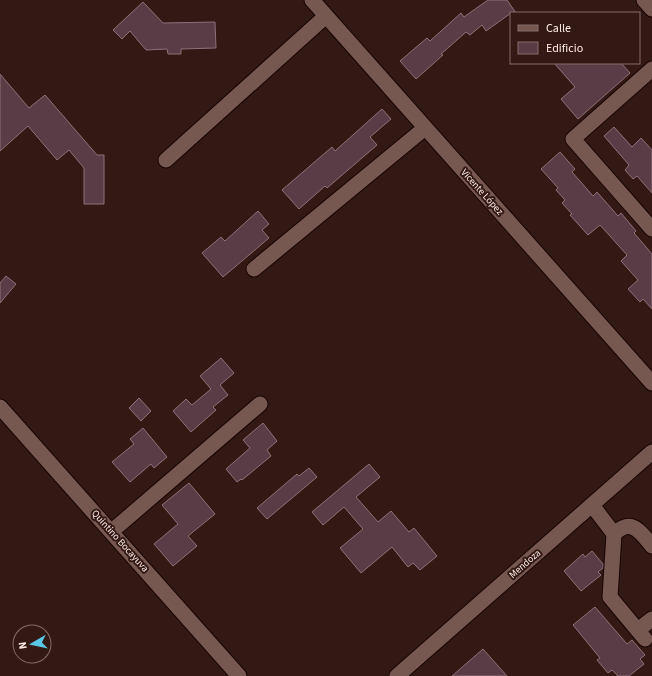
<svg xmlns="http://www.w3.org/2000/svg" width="652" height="676" font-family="'Source Sans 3',sans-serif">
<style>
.building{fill:#593d46;stroke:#8f7079}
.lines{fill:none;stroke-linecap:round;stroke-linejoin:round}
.minor-casing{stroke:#190402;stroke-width:17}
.minor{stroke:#775851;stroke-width:15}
.labels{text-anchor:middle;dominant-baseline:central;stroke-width:4;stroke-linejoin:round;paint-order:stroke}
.street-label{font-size:10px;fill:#fdeae6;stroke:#331914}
</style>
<rect width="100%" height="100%" fill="#331914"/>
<g class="building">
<polygon points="488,0 507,0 516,13 511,13 486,31 482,25 470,35 466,32 441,54 443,55 416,79 400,61 427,38 430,41 461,13 464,17"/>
<polygon points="143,2 163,23 215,22 216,48 181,49 181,54 168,54 167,49 146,50 130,31 122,39 113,30"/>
<polygon points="554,63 621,63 630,73 578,119 561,99 575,87"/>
<polygon points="0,74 29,108 45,95 97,155 104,155 104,204 84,204 84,168 69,150 57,160 28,126 0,151"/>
<polygon points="382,109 391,119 370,137 377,145 327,188 325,186 299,209 282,190 332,147 335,151"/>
<polygon points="614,127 632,147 641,138 652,150 652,193 637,176 633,179 625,170 629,165 604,136"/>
<polygon points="560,152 575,169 572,172 593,196 597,192 618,216 621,213 636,231 634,233 652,254 652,309 643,299 640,302 628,289 638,280 621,261 627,255 600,225 588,235 570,215 572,214 562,203 565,200 556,190 558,188 541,169"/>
<polygon points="258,211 269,224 262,230 269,238 223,277 202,253 221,237 225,241"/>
<polygon points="6,276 16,284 0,303 0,283"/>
<polygon points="221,358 234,373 220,385 228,395 213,407 216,410 191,432 173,411 186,399 192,405 211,389 200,376"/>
<polygon points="139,398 151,411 141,421 129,408"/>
<polygon points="263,423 277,441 267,450 271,456 242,480 241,479 237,482 226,469 250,448 243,440"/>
<polygon points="143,428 167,457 154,468 151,464 130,482 112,462 134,444 130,439"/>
<polygon points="369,464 380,477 356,497 378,522 391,511 409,532 414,528 437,556 420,570 413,563 408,567 392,547 361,573 340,548 363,529 344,507 323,525 312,512"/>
<polygon points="309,468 317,477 267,519 257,508 297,474 299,476"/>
<polygon points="189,483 215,514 188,536 197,546 173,566 154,544 178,524 162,505"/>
<polygon points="592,551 603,564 603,568 598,572 601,575 581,591 564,571 583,554 585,557"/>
<polygon points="595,607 627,644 632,640 645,655 640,659 644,664 629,676 618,676 612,670 608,673 597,660 600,658 573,625"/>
<polygon points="483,649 507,676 452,676"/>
</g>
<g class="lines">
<g class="minor-casing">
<g id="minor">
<polyline points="312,0 652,383"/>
<polyline points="644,0 652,9"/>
<polyline points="652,69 573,139 652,229"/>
<polyline points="166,160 326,16"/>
<polyline points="254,269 425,128"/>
<polyline points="0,407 239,676"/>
<polyline points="592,505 614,534"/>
<polyline points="112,531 260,404"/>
<polyline points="638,630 652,619"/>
<path d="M645,639l-35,-42 4,-63c3,-3 7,-6 11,-7 11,-4 21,12 27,19"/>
<polyline points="397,676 652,452"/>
</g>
</g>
<use href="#minor" class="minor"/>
</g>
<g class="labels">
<g class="street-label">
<text transform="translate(482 192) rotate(48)">Vicente López</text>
<text transform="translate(120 541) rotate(48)">Quintino Bocayuva</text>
<text transform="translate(525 564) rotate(-41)">Mendoza</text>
</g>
</g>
<rect x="510" y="12" width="130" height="52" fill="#331914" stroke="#846d68"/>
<rect x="518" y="25" width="20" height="6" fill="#775851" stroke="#846d68"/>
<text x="546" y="32" font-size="12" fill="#fdeae6">Calle</text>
<rect x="518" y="42" width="20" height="12" fill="#593d46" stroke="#846d68"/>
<text x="546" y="52" font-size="12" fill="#fdeae6">Edificio</text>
<g transform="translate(32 644) rotate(261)"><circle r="19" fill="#331914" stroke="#846d68"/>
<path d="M0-3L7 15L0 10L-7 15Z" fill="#5bc7e7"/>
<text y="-6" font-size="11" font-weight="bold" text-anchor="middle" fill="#fdeae6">N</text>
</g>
</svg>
